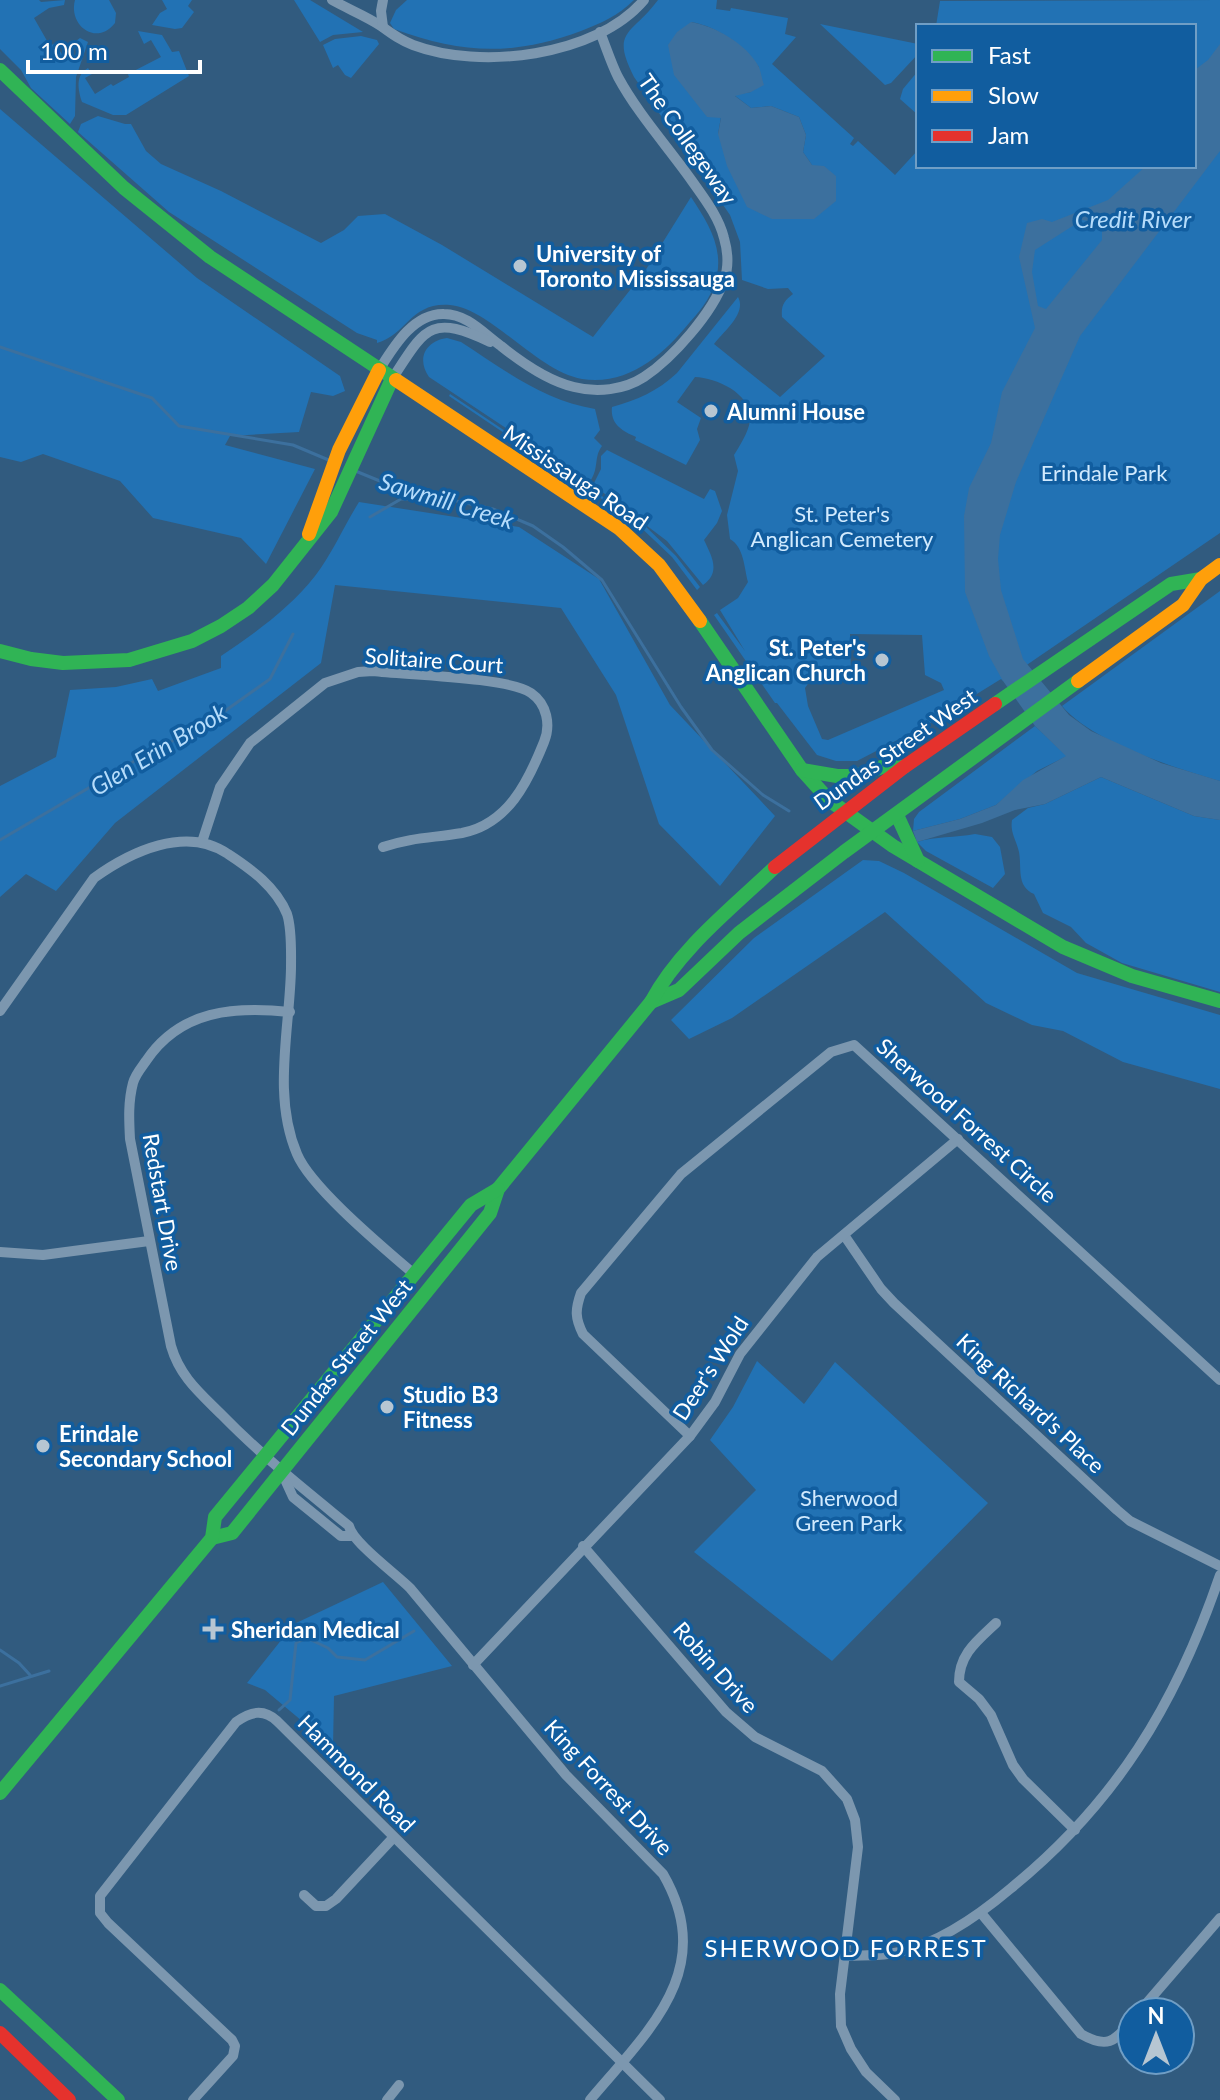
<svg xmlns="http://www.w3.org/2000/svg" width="1220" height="2100" font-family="Lato,sans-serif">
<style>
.green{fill:#2272b4;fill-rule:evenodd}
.water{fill:#3c709e;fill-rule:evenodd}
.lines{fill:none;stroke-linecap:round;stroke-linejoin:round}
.stream{stroke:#3c709e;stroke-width:3}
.street{stroke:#7c97af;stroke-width:10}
.fast{stroke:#30b455;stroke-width:14}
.slow{stroke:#ff9f0a;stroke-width:14}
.jam{stroke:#e5322d;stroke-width:14}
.poi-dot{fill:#b7c6d2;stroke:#115d9f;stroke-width:3}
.labels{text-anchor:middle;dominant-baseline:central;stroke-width:7;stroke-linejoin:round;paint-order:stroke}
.street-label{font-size:22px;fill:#fff;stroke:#115d9f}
.poi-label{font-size:22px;font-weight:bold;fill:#fff;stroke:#115d9f;text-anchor:start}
.park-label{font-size:22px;fill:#d1eafe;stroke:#115d9f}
.water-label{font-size:24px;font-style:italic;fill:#b5dcfb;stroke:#115d9f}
.neighbourhood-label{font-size:24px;letter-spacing:2px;fill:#fff;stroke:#115d9f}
</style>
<rect width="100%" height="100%" fill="#315b7f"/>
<g class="green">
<polygon points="0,0 39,0 41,2 65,0 64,5 49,8 34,18 50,46 55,43 66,61 82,51 76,41 80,38 88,42 76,77 75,116 70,124 31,88 21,70 0,49"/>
<path d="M75,0h34l7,13 -1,10c-19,24 -47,2 -40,-23z"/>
<polygon points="162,0 192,0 188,6 194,12 182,28 175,29 152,25 160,13 167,9"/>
<polygon points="294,0 310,0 363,32 333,35 320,42"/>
<path d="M407,0h227c-16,16 -33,23 -53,31 -68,25 -119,23 -187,-2l-4,-6 6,-13z"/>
<path d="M658,0h59l-1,9 14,2 1,-3 57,10 -3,16 11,3 -24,27 82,74 -4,6 3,2 5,-5 37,34 23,-25v16h276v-140h-258l4,-25 280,-1v533l-217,148 -2,-2 -71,44 -73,38h-21l-19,-6 -40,-52h-2l-61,-88 3,-2 28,38 -25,-41 18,-12 10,-16c-4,-15 -4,-35 -18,-43l-3,-24 11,-44 -4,-16c6,-10 14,-22 16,-34 3,-27 -33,-43 -55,-44l-18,25 24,16 -4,11 3,11 -14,25 -51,-25 1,-3c-14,-6 -26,-13 -24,-30 25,-7 46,-16 65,-34l61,-76c9,16 -14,34 -24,47l66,53 45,-41 -43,-39c-1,-12 2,-16 11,-23l-5,-6 -20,1 -26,-9 -2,-38 -10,-27 -96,-138c-24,-47 -2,-42 24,-77zM691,22c28,5 51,23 68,45l-8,25 -17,3 17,13 20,-2 28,11 7,18 -3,17 9,13 -94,-31 3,-17zM850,634l72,1 3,40 16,8 3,7 -116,50 -6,-1 -14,-33 -3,-18 9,-13 37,2z"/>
<polygon points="820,24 918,44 918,54 891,83 885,85"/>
<path d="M138,31l24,4 10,17 7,-1 10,25 -63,39h-13l-31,-13c-4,-12 -7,-27 6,-34l4,6 -7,4 10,16 16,-10 2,2 16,-9 -1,-3 33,-17 -10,-17 -7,4z"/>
<polygon points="361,36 377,40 379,44 351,78 345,75 338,65 333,68 323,45 335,39"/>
<polygon points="918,71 918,115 900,99 903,89"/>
<polygon points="0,109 197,278 340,376 345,391 333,396 311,392 299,432 230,436 225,445 315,469 266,564 241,538 153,518 120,481 43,454 21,462 0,457"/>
<path d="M98,116l27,8h6l15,27 15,13 60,27 100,52 23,-13 14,-14 27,-2 57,31 151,92 52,-66 46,-74c15,23 32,48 26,78 -3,18 -15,34 -27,47 -27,33 -62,64 -108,57 -45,-8 -91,-70 -132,-74 -40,-3 -43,30 -73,38v-3l-20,-7 -188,-121 -91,-80 3,-8z"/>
<path d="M447,338l14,4c43,28 83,59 134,67l5,21 -6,8 8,8c-9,12 -2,22 -13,37l-160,-106c-13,-19 -3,-36 18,-39z"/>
<polygon points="450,394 642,523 676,556 700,587 697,590 672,557 633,520 449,396"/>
<path d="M607,450l97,49 6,-10 5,2 7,20 -5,12 -13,17c8,17 17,32 -1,45l-36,-44 -74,-56 8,-16v-13z"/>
<path d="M359,502l160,25 80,52 71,126 105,111 -55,70 -61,-62 -43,-129 -55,-87 -226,-23 -14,78 -206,160 -59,68 -30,-17 -26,23v-111l56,-29 14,-67 46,-3 36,-8 6,12 63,-23v-12c34,-23 68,-47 94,-80 17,-22 29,-50 44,-74z"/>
<path d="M1220,591v190c-45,-13 -128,-39 -158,-75z"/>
<polygon points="1035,726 1067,756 1037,771 996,805 960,819 913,831 914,819 919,812"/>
<path d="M1101,777l93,39 26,4v172l-98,-29 -36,-20 -15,-16 -28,-14 -9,-19c-18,-8 -12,-26 -15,-42 -3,-13 -9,-19 -7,-32l16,-12 17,-4z"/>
<path d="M975,834l17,3 8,10 5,27 -12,14 -67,-37 -9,-9c19,-6 38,-4 58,-8z"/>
<polygon points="863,860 879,861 904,873 1077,973 1220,1015 1220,1089 1123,1062 1063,1031 1032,1025 986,1003 885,912 732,1018 689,1039 671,1020 754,938"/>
<polygon points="757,1361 804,1404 835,1362 988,1503 832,1661 694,1552 756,1490 710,1440 733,1407"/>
<polygon points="383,1582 452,1666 334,1696 333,1747 265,1690 247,1683 294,1624"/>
</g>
<g class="water">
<path d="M691,22c24,4 56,22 68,45 2,5 3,13 5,18l-13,7 -16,4 16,12 20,-2 28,11 7,18 -3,17 9,13 12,1 12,10v25l-22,18h-42l-25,-12 -20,-41 -9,-32 3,-16 -14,-1 -33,-42 -6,-30 9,-13z"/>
<path d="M1220,44v107l-140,185 -64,146 -16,53 -2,24 3,31 22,69 46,56 22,16 70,32 59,18v39l-26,-4 -93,-39 -56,27 -30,6 -33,13 -65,19 -4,-11 47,-12 36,-14 27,-25 43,-24 -31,-30 -32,-45 -14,-25 -24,-64 -1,-76 5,-28 22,-45 11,-51 33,-64 -16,-71 8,-34 15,-4 10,3 56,-22 38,-34h48l2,-97 12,-9zM1082,220l20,3v17l-56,69 -8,-3 -6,-34 3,-22z"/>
</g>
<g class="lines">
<g class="stream">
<polyline points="0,347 152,398 179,426 293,445 331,461"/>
<polyline points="353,470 397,488 493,509 533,526 563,547 602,580 681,707 712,750 763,795 789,811"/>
<polyline points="370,517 401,499 434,499"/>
<polyline points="0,840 155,749 201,728 270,679 293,634"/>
<polyline points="0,1650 19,1663 30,1675"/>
<polyline points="0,1686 49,1671"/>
<polyline points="279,1710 290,1700 296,1643 307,1638 328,1648 337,1657 365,1660 414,1631"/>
</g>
<g class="street">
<path d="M332,0c16,9 34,16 49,26 11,8 19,14 32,19 66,25 183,12 231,-45"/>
<polyline points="383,27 381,11 383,0"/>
<path d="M379,370c14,-22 34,-57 65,-56 23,0 39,19 57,32 20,16 47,35 73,41 23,6 50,3 70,-10 29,-19 69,-65 80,-97 5,-13 4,-28 0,-42 -5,-21 -20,-40 -32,-57 -24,-34 -54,-67 -74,-104 -7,-14 -12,-30 -18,-45"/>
<path d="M392,379c33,-50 37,-66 98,-37"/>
<path d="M202,842l18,-55 30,-44 75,-60 33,-11 15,-1c34,4 135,6 158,22 16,11 20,32 13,49 -16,40 -36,82 -82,91 -29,5 -49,4 -79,14"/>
<path d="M0,1011l94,-133c36,-26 92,-53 134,-24 23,15 48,33 59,60 5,15 4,38 4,54 -1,60 -19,128 6,186 14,34 88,95 118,121"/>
<path d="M290,1012c-56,-6 -110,-2 -144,49 -5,7 -11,14 -13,22 -5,19 -4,37 -3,56l41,207c9,31 29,47 51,69 40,41 83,75 127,111 3,16 47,48 61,62l156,187 97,99c55,95 -14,156 -73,226"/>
<polyline points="844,1235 881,1289 894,1303 1117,1510 1130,1521 1220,1566"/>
<polyline points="0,1252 43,1255 149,1241"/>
<path d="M690,1436l-107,-102c-8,-16 -8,-24 -2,-41l100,-119 150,-122 23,-7 366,335"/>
<polyline points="282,1473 293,1497 341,1536 351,1536"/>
<polyline points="583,1546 726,1712 755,1737 822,1771 847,1799 855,1820 858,1847 840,1994 841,2026 851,2049 866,2072 895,2100"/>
<path d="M996,1623c-19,18 -37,31 -37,59l20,17 12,16 22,50 10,14 52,51"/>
<polyline points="473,1665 690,1436 715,1402 740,1354 817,1257 958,1139"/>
<polyline points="304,1895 316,1906 326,1906 336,1899 393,1838"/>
<path d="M981,1913l100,121c26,15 33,8 51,-13"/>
<path d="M846,1956c18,-1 36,0 54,-4 41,-10 78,-36 110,-63 106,-86 166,-185 210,-314"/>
<polyline points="1139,2012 1220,1918"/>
<path d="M193,2100l40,-44 2,-10 -3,-6 -124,-117 -8,-10v-17l136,-174c14,-10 27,-14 41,-1l383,379"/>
<polyline points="387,2100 399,2085"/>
</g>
<g class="fast">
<polyline points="0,70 124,188 210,257 396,380"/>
<polyline points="700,621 802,770 829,800 893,846 1063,947 1132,976 1220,1001"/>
<polyline points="0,651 31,659 63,663 129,660 192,641 221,626 248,608 273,585 331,512 392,379"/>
<polyline points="995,704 1171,584 1201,579"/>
<polyline points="802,770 837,776 855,776 885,766 904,767"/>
<polyline points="897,815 918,861"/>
<polyline points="651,1002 679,990 739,933 844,852 1078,681"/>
<path d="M212,1538l20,-5 258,-320 8,-24 153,-187c28,-53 81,-94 124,-135"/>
<polyline points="0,1793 212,1538 215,1517 471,1205 498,1189"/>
<polyline points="0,1990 118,2100"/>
</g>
<g class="slow">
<polyline points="396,380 620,529 659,565 700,621"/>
<polyline points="309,534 339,450 379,370"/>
<polyline points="1078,681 1183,605 1201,579 1220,565"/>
</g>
<g class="jam">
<polyline points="775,867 904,767 995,704"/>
<polyline points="0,2033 69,2100"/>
</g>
</g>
<g class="poi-dot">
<circle cx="520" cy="266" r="8"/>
<circle cx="711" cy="411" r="8"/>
<circle cx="882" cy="660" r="8"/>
<circle cx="387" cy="1407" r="8"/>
<circle cx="43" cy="1446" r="8"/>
<path d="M209 1617h8v8h8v8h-8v8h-8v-8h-8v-8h8z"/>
</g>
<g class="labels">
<g class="street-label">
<text transform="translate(688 139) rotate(55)">The Collegeway</text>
<text transform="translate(576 477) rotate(34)">Mississauga Road</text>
<text transform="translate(434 660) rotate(4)">Solitaire Court</text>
<text transform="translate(895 749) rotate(-35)">Dundas Street West</text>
<text transform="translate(967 1120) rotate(42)">Sherwood Forrest Circle</text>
<text transform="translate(163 1202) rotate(80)">Redstart Drive</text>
<text transform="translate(346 1357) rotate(-51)">Dundas Street West</text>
<text transform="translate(710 1368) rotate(-57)">Deer's Wold</text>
<text transform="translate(1031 1403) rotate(43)">King Richard's Place</text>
<text transform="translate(716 1667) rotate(48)">Robin Drive</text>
<text transform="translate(357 1773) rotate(45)">Hammond Road</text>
<text transform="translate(609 1787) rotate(47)">King Forrest Drive</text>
</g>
<g class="poi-label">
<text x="536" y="253">University of<tspan x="536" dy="25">Toronto Mississauga</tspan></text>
<text x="727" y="411">Alumni House</text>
<text x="866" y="647" text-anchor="end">St. Peter's<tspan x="866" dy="25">Anglican Church</tspan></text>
<text x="403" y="1394">Studio B3<tspan x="403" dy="25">Fitness</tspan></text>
<text x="59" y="1433">Erindale<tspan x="59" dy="25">Secondary School</tspan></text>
<text x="231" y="1629">Sheridan Medical</text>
</g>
<g class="park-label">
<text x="1104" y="472">Erindale Park</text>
<text x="842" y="513">St. Peter's<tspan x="842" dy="25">Anglican Cemetery</tspan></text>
<text x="849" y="1497">Sherwood<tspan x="849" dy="25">Green Park</tspan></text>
</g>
<g class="water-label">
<text x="1133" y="218">Credit River</text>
<text transform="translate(447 500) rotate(17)">Sawmill Creek</text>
<text transform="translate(158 749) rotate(-31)">Glen Erin Brook</text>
</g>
<g class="neighbourhood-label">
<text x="846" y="1947">SHERWOOD FORREST</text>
</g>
</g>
<rect x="916" y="24" width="280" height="144" fill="#115d9f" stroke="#709ec5" stroke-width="2"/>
<rect x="932" y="50" width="40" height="12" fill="#30b455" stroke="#709ec5" stroke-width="2"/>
<text x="988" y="64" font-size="24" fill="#ffffff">Fast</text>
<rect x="932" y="90" width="40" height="12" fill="#ff9f0a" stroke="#709ec5" stroke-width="2"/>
<text x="988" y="104" font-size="24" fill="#ffffff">Slow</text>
<rect x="932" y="130" width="40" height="12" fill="#e5322d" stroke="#709ec5" stroke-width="2"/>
<text x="988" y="144" font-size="24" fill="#ffffff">Jam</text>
<g transform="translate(1156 2036)"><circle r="38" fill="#115d9f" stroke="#709ec5" stroke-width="2"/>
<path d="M0-6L14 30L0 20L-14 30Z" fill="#b7c6d2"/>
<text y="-12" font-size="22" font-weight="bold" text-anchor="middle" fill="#ffffff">N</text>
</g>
<path d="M28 60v12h172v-12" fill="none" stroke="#ffffff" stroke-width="4"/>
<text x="40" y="60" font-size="24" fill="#ffffff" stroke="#115d9f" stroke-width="6" paint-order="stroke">100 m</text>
</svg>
